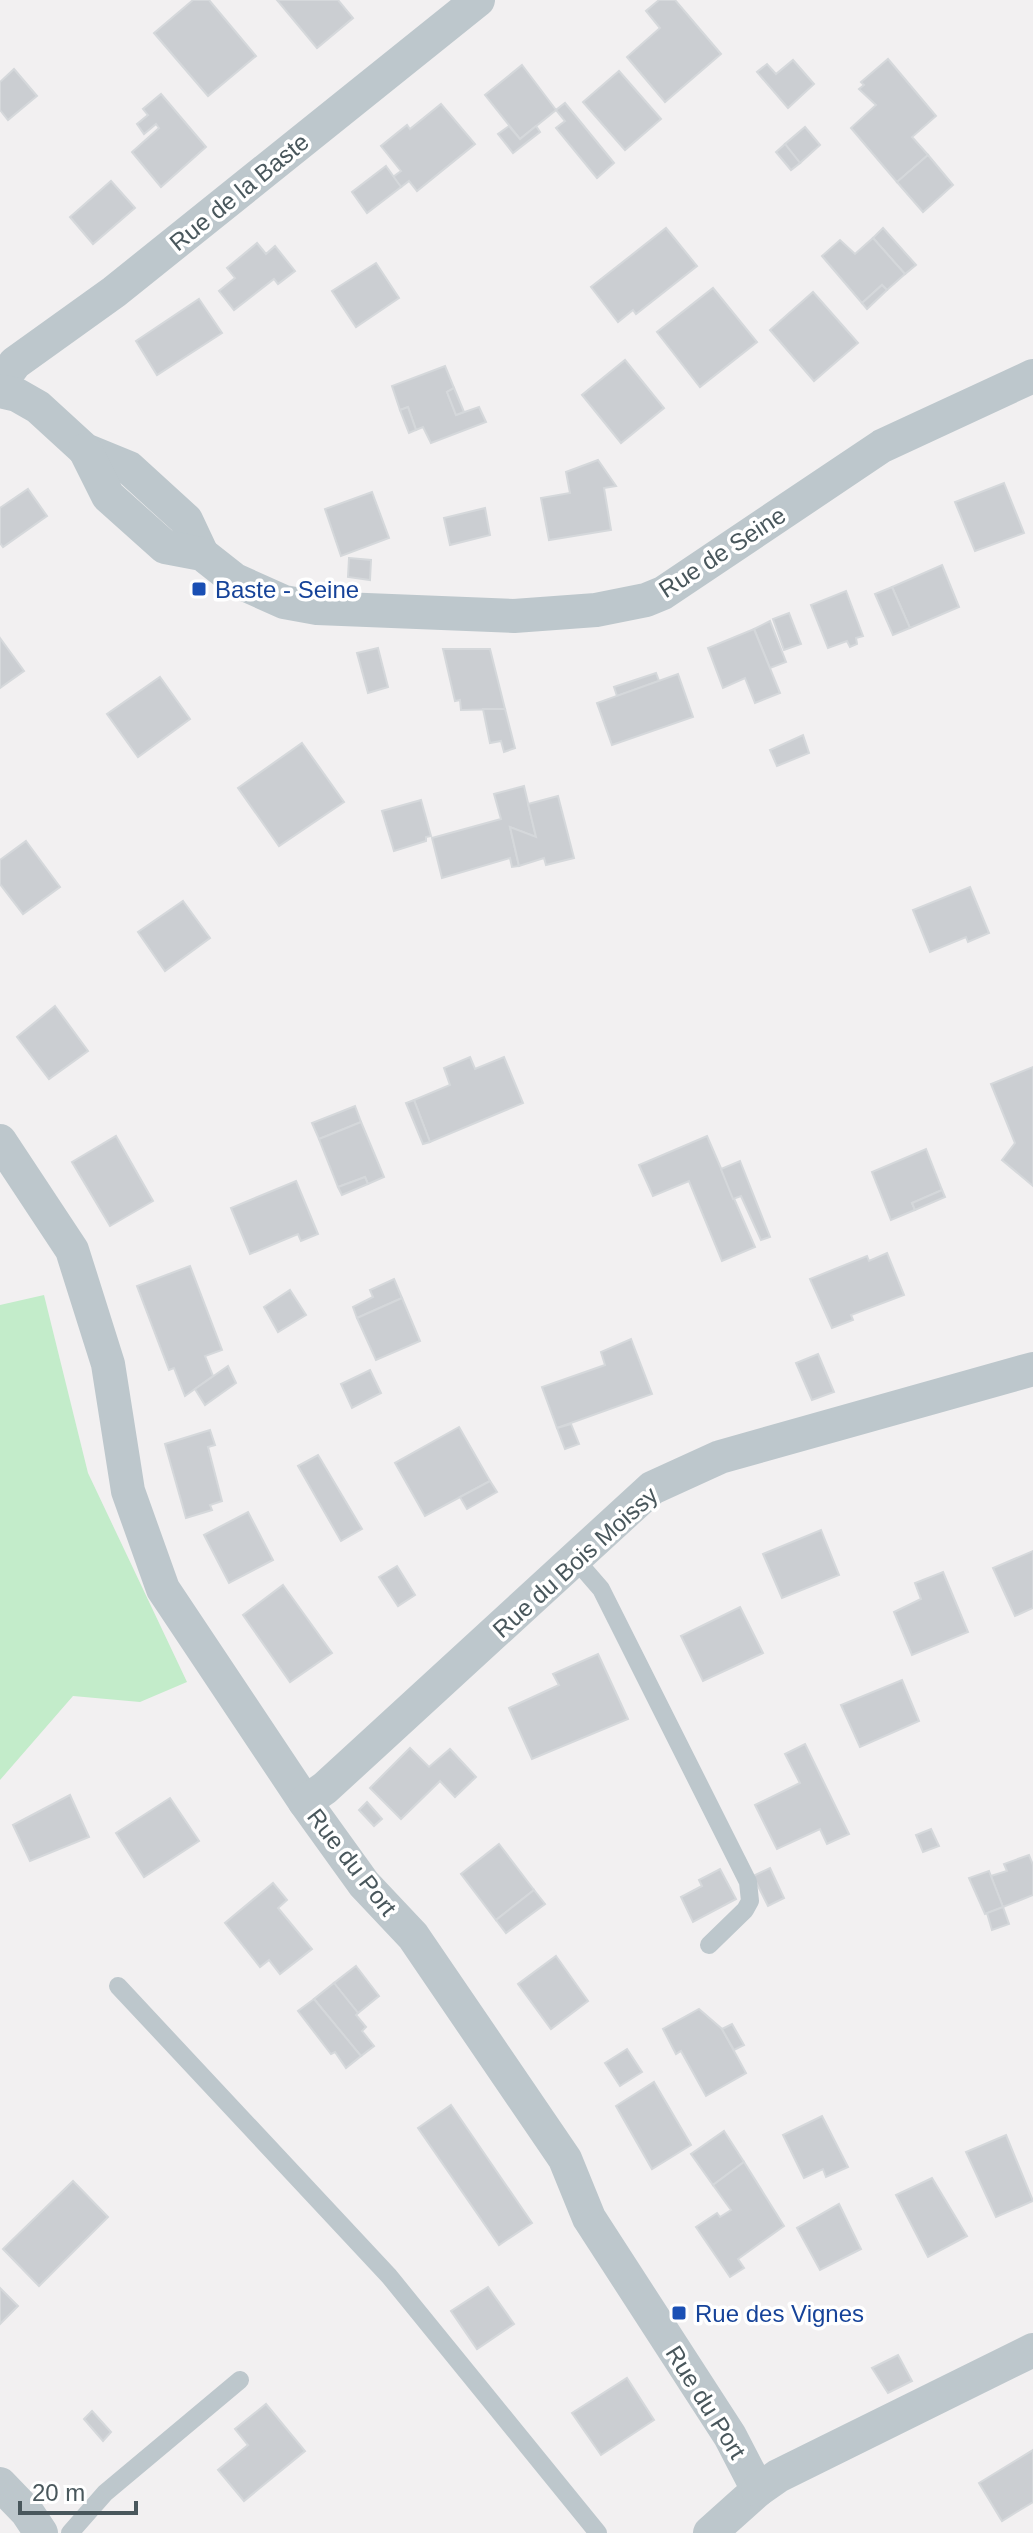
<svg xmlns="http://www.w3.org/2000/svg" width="1033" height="2533" font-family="Helvetica,sans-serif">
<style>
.green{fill:#c3ecca}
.building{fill:#cbced2;stroke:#d5d8db;stroke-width:2}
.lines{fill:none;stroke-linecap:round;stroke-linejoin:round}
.lane{stroke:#bdc7cc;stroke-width:18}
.street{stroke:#bdc7cc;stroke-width:34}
.transit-dot{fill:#1a4fb4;stroke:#fff;stroke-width:3}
.labels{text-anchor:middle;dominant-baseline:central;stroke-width:7;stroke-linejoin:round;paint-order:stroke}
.street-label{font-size:24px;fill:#49575c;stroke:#fff}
.transit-label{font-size:24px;fill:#164399;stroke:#fff;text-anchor:start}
</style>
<rect width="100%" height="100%" fill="#f2f0f1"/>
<polygon class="green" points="44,1295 88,1473 187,1682 140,1702 73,1696 0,1780 0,1305"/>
<g class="building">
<polygon points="193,0 209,0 256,56 208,96 154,33"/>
<polygon points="277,0 338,0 353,18 317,48"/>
<polygon points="659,0 675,0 721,54 665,102 627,57 660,28 646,11"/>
<polygon points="888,59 936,116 912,137 928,155 897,182 851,128 876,105 859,89 864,85 861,82"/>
<polygon points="793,60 814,84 788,108 757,72 767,64 776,74"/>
<polygon points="522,65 556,110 520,139 485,95"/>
<polygon points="14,69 37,96 8,120 0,110 0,82"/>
<polygon points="619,71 661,119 625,150 583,102"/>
<polygon points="161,94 206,147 161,187 132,152 159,128 156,124 144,134 137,124 148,115 143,109"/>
<polygon points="565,103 614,163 597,178 556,128 565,121 556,110"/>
<polygon points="441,104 475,144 417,191 409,181 401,187 393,177 401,171 381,146 407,125 410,129"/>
<polygon points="509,126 520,139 536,126 540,132 513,153 498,134"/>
<polygon points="805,127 820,145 800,163 785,144"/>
<polygon points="785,144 800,163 791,170 776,152"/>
<polygon points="928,155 953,185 923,212 897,182"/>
<polygon points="386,166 401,187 367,213 352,192"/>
<polygon points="111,181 135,208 93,244 70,217"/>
<polygon points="666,228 697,266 636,314 633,310 618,322 591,287"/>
<polygon points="883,228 916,265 905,274 873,238"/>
<polygon points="873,238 905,274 887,290 882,285 862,303 822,256 840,240 855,254"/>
<polygon points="257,243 266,254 275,246 295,271 278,284 274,279 234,310 219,291 235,278 227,268"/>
<polygon points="376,263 399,298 356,327 332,291"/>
<polygon points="882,285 887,290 867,309 862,303"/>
<polygon points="713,288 757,342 700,387 657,332"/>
<polygon points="813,292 858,343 814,381 770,330"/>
<polygon points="199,299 222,333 157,375 136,341"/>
<polygon points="625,360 664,408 621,443 582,395"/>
<polygon points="445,366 454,388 447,392 456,415 479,407 486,422 431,443 423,427 416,430 408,407 400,410 392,386"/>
<polygon points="454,388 464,412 456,415 447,392"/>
<polygon points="408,407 416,430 409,433 400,410"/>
<polygon points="598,460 616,486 604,488 611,530 549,540 541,498 570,493 566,472"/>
<polygon points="1004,483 1024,533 975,551 955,502"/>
<polygon points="28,489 47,516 3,547 0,543 0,508"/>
<polygon points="372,492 389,538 341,556 325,509"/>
<polygon points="485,508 490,535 450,545 444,518"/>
<polygon points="349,558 371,560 370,580 348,577"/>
<polygon points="942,565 959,607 910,628 892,587"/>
<polygon points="892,587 910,628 893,635 875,594"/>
<polygon points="846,591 863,636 856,638 857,644 850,647 847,641 828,648 811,605"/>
<polygon points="789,613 801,644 784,650 773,619"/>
<polygon points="770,621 786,662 770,668 754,629"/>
<polygon points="754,629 780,693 755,703 745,678 723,688 708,648"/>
<polygon points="0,638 24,671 0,688"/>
<polygon points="378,648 388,687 368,693 357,653"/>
<polygon points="443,649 490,649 505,709 461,710 460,700 455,701"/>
<polygon points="656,673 659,681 617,696 614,687"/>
<polygon points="678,674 693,717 612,745 597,703"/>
<polygon points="160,677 190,719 138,757 107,714"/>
<polygon points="483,709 505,709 515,748 504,752 501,741 490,743"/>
<polygon points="803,735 809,753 777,766 770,750"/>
<polygon points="302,743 344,802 279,846 238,788"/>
<polygon points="524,786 536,837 510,827 519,866 512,867 510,858 442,878 432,838 501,819 494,794"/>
<polygon points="558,796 574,858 546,865 544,858 519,866 510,827 536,837 528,804"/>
<polygon points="421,800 431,836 426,837 426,841 394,851 382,811"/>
<polygon points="26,841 60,887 23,914 0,884 0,860"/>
<polygon points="970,887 989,933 968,942 966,937 930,952 913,910"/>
<polygon points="183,901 210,938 165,971 138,932"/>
<polygon points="55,1006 88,1051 49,1079 17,1037"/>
<polygon points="470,1057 475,1069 504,1057 523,1103 430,1142 414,1100 450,1085 444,1068"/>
<polygon points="1033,1067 1033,1186 1002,1160 1015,1143 991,1084"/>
<polygon points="414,1100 430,1142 423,1144 406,1103"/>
<polygon points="355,1106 361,1122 319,1139 312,1123"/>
<polygon points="361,1122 384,1177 368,1184 365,1177 338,1187 319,1139"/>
<polygon points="116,1136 153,1201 110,1226 72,1162"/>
<polygon points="707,1136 755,1247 722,1261 689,1181 653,1196 639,1165"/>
<polygon points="926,1149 942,1190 912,1203 915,1210 891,1220 872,1172"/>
<polygon points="740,1161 770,1237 761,1240 741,1196 733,1199 721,1169"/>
<polygon points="365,1177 368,1184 342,1195 338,1187"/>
<polygon points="296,1181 318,1234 301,1241 298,1234 250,1254 231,1208"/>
<polygon points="942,1190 945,1197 915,1210 912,1203"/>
<polygon points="887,1253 904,1295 851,1315 853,1320 832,1328 810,1279 867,1256 869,1261"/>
<polygon points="190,1266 222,1350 205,1356 213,1376 185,1396 174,1368 169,1370 137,1286"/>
<polygon points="394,1279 402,1298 357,1318 353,1307 373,1297 370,1290"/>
<polygon points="290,1290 306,1315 278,1332 264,1307"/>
<polygon points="402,1298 420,1341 376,1360 357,1318"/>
<polygon points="631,1339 652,1394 557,1428 542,1387 605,1365 601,1352"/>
<polygon points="818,1354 834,1392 812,1400 796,1363"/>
<polygon points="228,1366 236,1383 205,1405 195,1389"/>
<polygon points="370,1370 381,1393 352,1408 341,1384"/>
<polygon points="571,1424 579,1444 565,1449 557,1428"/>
<polygon points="459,1427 490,1481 425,1516 395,1463"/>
<polygon points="210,1430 215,1445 208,1447 222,1501 210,1505 212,1510 186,1518 165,1444"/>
<polygon points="318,1455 362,1529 341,1541 298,1466"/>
<polygon points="490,1481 497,1492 467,1509 460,1497"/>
<polygon points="248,1512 273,1560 229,1583 204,1535"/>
<polygon points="821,1530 839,1575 782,1598 763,1554"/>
<polygon points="1033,1551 1033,1608 1015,1616 993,1568"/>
<polygon points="397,1566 415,1595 398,1606 379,1577"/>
<polygon points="943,1572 968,1632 912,1655 894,1612 921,1599 915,1583"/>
<polygon points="283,1585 332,1653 290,1682 243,1615"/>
<polygon points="740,1607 763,1653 703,1681 681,1636"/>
<polygon points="598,1654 628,1719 532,1759 509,1708 559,1685 553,1674"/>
<polygon points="902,1680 919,1721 860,1747 841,1705"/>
<polygon points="805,1744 849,1834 827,1844 820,1829 777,1849 755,1805 800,1783 785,1754"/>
<polygon points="410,1748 429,1767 450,1749 476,1777 455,1797 440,1781 401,1819 370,1788"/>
<polygon points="70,1795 89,1837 30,1861 13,1825"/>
<polygon points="170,1798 199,1841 144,1877 116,1833"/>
<polygon points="367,1802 382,1819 374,1826 359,1810"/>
<polygon points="931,1829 939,1846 923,1852 916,1835"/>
<polygon points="499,1844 534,1890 496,1920 461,1874"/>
<polygon points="1029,1855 1033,1865 1033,1895 1003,1907 991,1876 1007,1871 1004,1864"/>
<polygon points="770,1868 784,1898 768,1906 753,1876"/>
<polygon points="720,1869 736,1899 693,1922 681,1897 702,1886 699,1880"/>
<polygon points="989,1871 1003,1907 985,1914 969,1878"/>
<polygon points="273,1883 287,1900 278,1908 312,1949 280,1974 269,1960 260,1967 225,1923"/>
<polygon points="534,1890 545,1904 506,1933 496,1920"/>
<polygon points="1003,1907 1009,1924 992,1930 987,1913"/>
<polygon points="556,1956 588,2001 551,2029 518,1984"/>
<polygon points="356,1966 379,1996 358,2013 334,1983"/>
<polygon points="334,1983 358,2013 356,2015 366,2027 362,2031 374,2046 361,2056 314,1999"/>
<polygon points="314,1999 361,2056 346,2068 335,2052 331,2054 298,2011"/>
<polygon points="699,2009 722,2029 746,2073 706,2096 681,2051 676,2054 663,2029"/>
<polygon points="732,2024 744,2045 734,2050 722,2029"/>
<polygon points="627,2049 642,2072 620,2086 605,2063"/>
<polygon points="654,2082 691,2145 652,2169 616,2106"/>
<polygon points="451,2105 532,2223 499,2245 418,2128"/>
<polygon points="822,2116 848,2167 826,2177 823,2169 804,2178 783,2135"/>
<polygon points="724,2131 744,2162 713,2185 691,2154"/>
<polygon points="1006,2135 1033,2201 996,2217 966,2152"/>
<polygon points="744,2162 784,2226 738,2259 744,2268 730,2277 696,2227 717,2213 720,2217 731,2210 713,2185"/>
<polygon points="932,2178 967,2236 928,2257 896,2195"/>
<polygon points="73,2181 108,2217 39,2286 3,2249"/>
<polygon points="839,2204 861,2249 820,2270 797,2228"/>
<polygon points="488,2287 514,2324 477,2349 451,2311"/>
<polygon points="0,2288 18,2306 0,2324"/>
<polygon points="898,2355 912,2381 888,2393 872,2368"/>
<polygon points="627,2378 654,2420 601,2455 572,2413"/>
<polygon points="266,2404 305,2451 244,2501 218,2470 248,2445 235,2429"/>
<polygon points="92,2411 111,2432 103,2441 84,2419"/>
<polygon points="1033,2450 1033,2502 1002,2521 979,2483"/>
</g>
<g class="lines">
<g class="lane">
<polyline points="575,1559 601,1589 748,1882 750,1901 745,1910 709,1945"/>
<polyline points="118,1986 389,2276 598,2533"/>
<polyline points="70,2533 105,2493 240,2380"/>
</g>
<g class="street">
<polyline points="0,383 15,363 114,292 478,0"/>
<polyline points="0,391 17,395 38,407 85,450 129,468 186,520 202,554"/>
<polyline points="85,450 108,496 165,547 202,554 235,580 284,602 317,608 514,616 596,610 646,600 663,593 882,446 1033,376"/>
<polyline points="0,1141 72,1250 108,1364 128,1491 163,1589 305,1802 364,1884 413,1936 565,2159 589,2218 730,2436 758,2490 710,2533"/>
<polyline points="305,1802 325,1788 652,1488 720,1457 1033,1369"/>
<polyline points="0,2484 27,2512 41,2533"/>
<polyline points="758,2490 778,2476 1033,2350"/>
</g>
</g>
<g class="transit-dot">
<rect x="191" y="581" width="16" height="16" rx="4"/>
<rect x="671" y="2305" width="16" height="16" rx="4"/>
</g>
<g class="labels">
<g class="street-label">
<text transform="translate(239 192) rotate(-39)">Rue de la Baste</text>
<text transform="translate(722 552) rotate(-33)">Rue de Seine</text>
<text transform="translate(575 1562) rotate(-42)">Rue du Bois Moissy</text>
<text transform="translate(352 1862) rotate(52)">Rue du Port</text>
<text transform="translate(706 2402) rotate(58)">Rue du Port</text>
</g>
<g class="transit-label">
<text x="215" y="589">Baste - Seine</text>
<text x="695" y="2313">Rue des Vignes</text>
</g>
</g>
<path d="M20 2501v12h116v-12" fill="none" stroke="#49575c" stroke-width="4"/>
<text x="32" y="2501" font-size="24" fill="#49575c" stroke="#ffffff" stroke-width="6" paint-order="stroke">20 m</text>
</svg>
